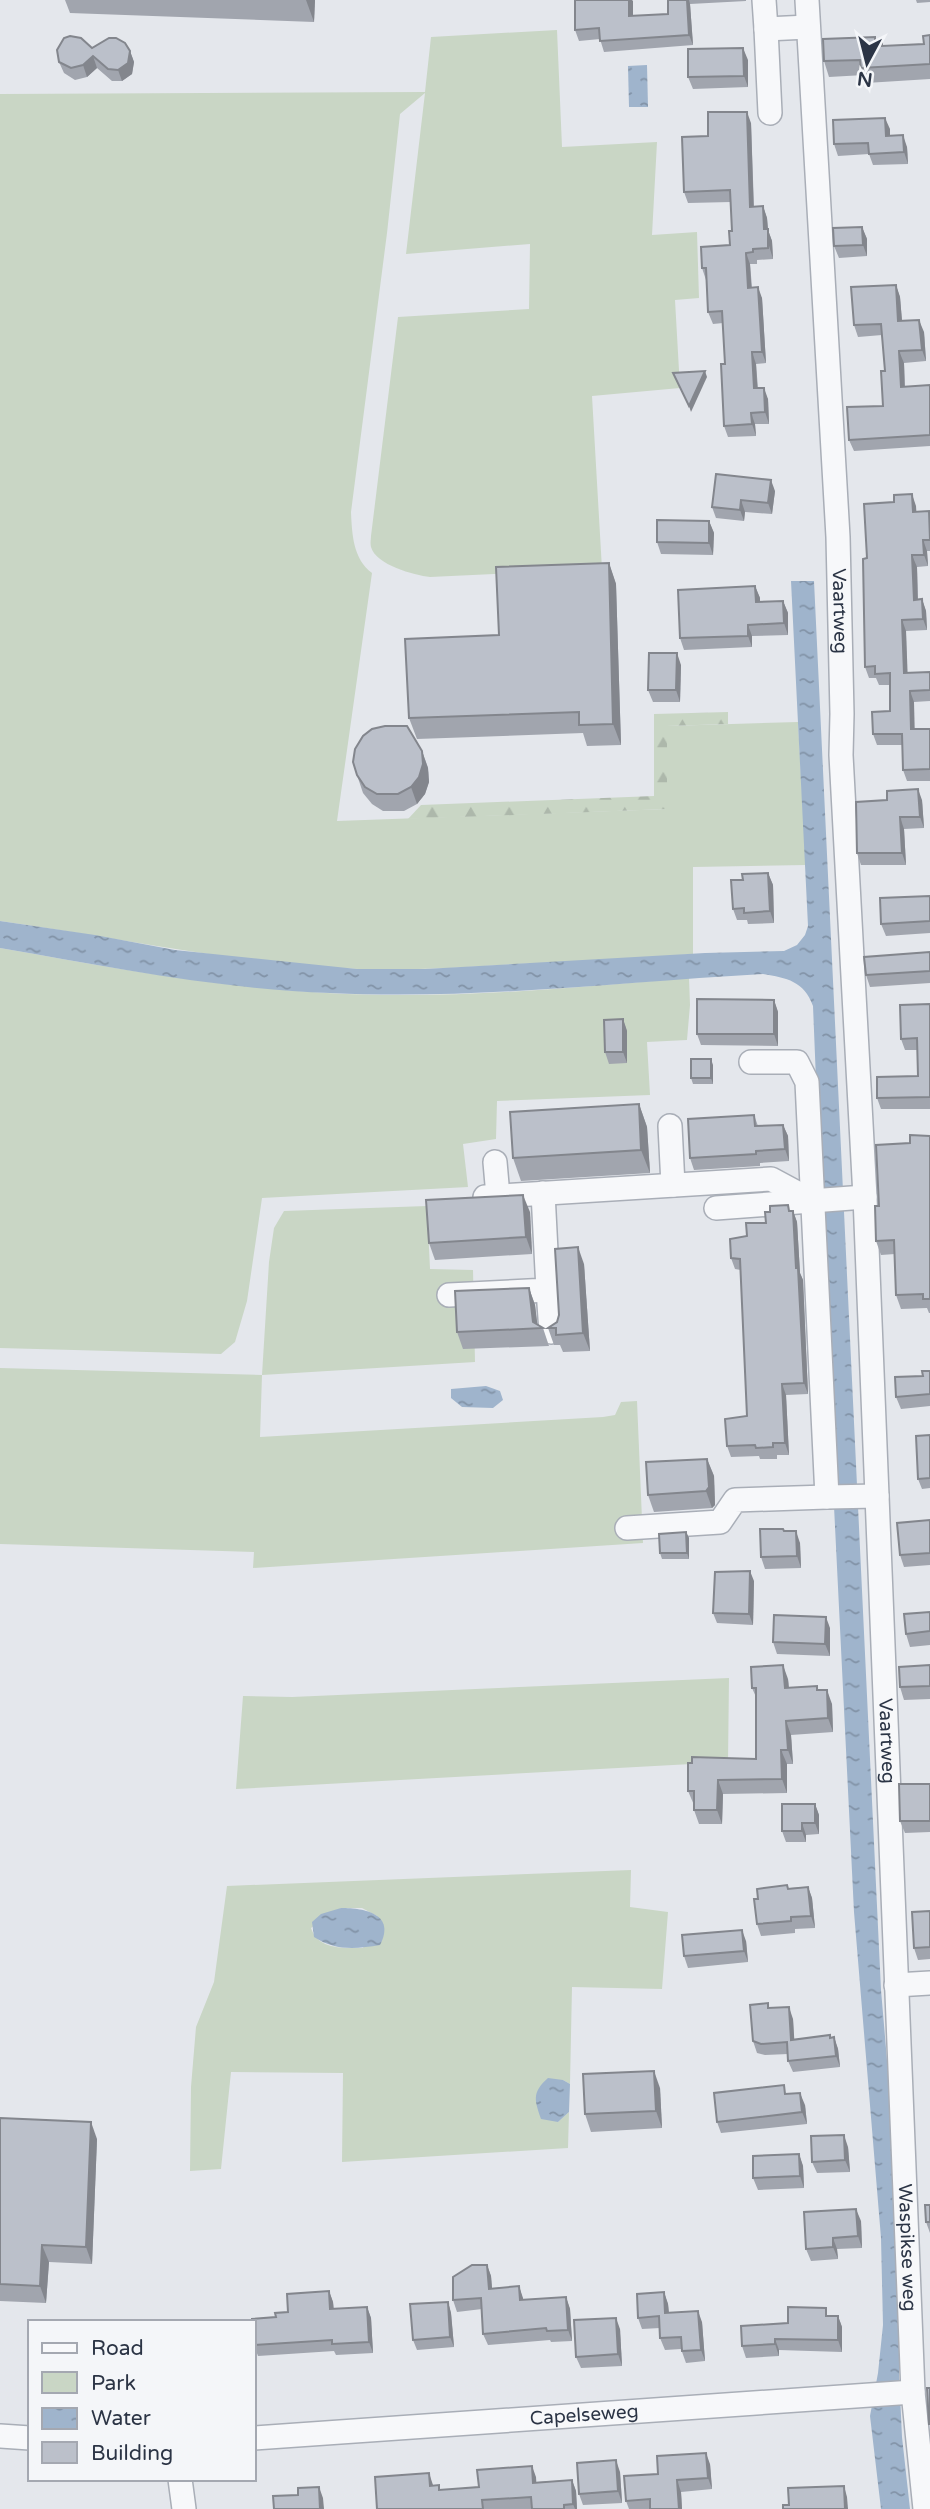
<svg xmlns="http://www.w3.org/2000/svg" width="930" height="2509" font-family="'Varela Round',sans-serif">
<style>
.green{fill:#c9d6c5;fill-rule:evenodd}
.forest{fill:url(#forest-firs)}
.water{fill:url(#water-ripples)}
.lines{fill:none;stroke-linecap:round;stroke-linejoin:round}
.minor-casing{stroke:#a9aeb7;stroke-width:26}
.minor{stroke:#f7f8fa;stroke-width:23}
.wall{fill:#a1a5ae}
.shaded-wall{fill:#83868d}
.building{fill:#bbc0ca;stroke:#83868d;stroke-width:2}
.labels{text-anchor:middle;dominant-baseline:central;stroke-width:5;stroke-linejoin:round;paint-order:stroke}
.street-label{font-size:19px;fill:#2b3445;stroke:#f4f6f9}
</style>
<defs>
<pattern id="forest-firs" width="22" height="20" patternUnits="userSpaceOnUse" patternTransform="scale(1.75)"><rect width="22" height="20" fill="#c9d6c5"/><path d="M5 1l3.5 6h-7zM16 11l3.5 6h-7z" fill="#adb8ab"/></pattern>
<pattern id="water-ripples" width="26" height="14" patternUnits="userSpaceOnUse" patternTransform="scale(1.75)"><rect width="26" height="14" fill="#9fb4cc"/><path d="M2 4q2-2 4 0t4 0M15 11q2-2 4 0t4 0" fill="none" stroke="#8293a7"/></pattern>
</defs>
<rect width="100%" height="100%" fill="#e4e7ec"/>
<g class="green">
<path d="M557,30l5,117 95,-5 -5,93 45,-3 2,66 -24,2 5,88 -88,8 10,173 -172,8c-16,-2 -54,-12 -59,-30 -1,-4 0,-8 0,-11l27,-219 131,-8 1,-65 -124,10 19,-161 -25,21 -13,119 -36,279c1,22 2,47 21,61l-35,248 330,-12v-83l131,-4 8,143 -113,2v87c-58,5 -117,8 -175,10 -53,3 -106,7 -160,5 -120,-5 -239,-31 -358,-48v-827l425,-2 6,-55z"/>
<path d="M0,948c108,19 217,39 327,45 121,7 242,-5 362,-15l1,27 -3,35 -40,2 3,53 -153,6 -1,38 -33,5 5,43 -206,11 -15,103 -12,41 -14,12 -221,-6z"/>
<polygon points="427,1206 430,1269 473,1270 475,1362 262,1375 260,1437 603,1417 615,1415 621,1402 637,1401 643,1543 253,1568 254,1552 0,1544 0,1368 262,1375 269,1262 274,1228 284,1211"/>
<polygon points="729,1678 728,1762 236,1789 243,1696 292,1697"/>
<path d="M631,1870l-1,37 38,5 -6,77 -90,-2 -2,97 -7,-4 -5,42 11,-10 -1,36 -226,14 1,-89 -112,-1 -10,97 -31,2 1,-84 5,-60 18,-45 13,-96zM341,1908h21l15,8 -14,32c-19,0 -45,2 -52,-20z"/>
</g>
<polygon class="forest" points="728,712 728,724 667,726 667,809 408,819 421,805 654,796 654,714"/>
<g class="water">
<polygon points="647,65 648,107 629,107 628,66"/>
<path d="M791,581h23l67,1409 18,210 3,120 -3,53 3,64 8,72h-29l-11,-93 8,-43 5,-48 -2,-87 -27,-326 -24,-487 -17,-419c-9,-25 -26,-28 -50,-32 -144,8 -288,26 -433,19 -111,-4 -221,-26 -330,-45v-27l95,14 80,15 182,19h68l280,-16 79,-2 13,-6 8,-10 3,-9z"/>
<polygon points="486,1386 500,1391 503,1400 493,1408 462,1407 451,1398 451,1389"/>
<path d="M341,1908c24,0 55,6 39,37 -24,4 -45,6 -66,-8l-2,-15 9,-8z"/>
<path d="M548,2078l15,2 7,4 -1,28 -11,10 -17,-3c-6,-18 -10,-26 7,-41z"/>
</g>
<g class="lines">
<g class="minor-casing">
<g id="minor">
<polyline points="764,0 766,29 808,27"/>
<path id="s1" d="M807,0l31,537 4,177 -1,41 24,442 48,1195 12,117"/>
<polyline points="766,29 770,113"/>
<polyline points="751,1062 797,1062 807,1082 827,1497 877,1496"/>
<polyline points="670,1126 673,1185"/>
<polyline points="495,1162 498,1196"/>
<polyline points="485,1197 771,1179 812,1201"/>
<polyline points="716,1208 865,1197"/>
<polyline points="548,1290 551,1332"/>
<polyline points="449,1295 548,1290 543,1193"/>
<polyline points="627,1528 720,1522 735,1500 827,1497"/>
<polyline points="896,1985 930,1983"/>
<polyline points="0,2436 30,2438"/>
<path id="s2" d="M254,2438l659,-46"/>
<polyline points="180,2479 184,2509"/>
</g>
</g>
<use href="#minor" class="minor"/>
</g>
<g class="wall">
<polygon points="65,0 315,0 314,22 70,13"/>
<polygon points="668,0 746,0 746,1 690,4 693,45 604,52 600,39 579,41 575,30 633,1 633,16 668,14"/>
<polygon points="916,0 930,0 930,2 917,3"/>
<polygon points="930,35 930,79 866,83 864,75 829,77 824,61 875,37 876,42 884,46 924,44"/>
<polygon points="92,48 130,51 134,62 132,74 122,81 112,81 97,68 87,77 75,80 64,73 59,62"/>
<polygon points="748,60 748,87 693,89 688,77"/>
<polygon points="751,123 754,207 763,206 767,218 768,230 772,241 773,259 757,260 757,264 750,264 752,287 762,298 766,363 756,364 758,388 768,399 769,424 755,424 756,436 728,437 724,426 725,364 723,323 713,324 708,312 707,280 706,280 702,268 730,245 732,231 731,202 688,203 684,192 708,136"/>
<polygon points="890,129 890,136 907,147 908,164 873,165 869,154 838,156 834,144"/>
<polygon points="862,227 867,239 867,256 839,258 834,246"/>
<polygon points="896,285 900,297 902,321 924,332 926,361 904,363 905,387 930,385 930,446 854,451 849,440 883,406 885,371 882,335 858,337 854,325"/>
<polygon points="775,491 772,514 745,512 744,521 716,518 712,507"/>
<polygon points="916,506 916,512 929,511 930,514 930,551 927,551 928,566 917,567 918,600 922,599 926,611 927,630 906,631 907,673 930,672 930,701 914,702 914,729 930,729 930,781 907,781 903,770 902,745 877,745 873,734 890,711 890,685 879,685 876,678 869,678 865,667 867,558"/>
<polygon points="709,521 714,533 713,555 661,554 657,542"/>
<polygon points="609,563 616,584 621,745 587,746 583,733 417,739 409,718 499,635"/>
<polygon points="755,586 760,598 760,602 783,601 788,613 788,635 752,636 752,647 684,650 680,638"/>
<polygon points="681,665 680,702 653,702 648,690"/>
<polygon points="422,751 428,768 429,782 425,794 417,804 404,811 383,811 372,804 363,793 357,775"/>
<polygon points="922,800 924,828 904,829 906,865 861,865 857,853 856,802"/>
<polygon points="768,873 773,885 774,923 748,924 747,920 737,920 733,909 743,880"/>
<polygon points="930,896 930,933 886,936 881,924"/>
<polygon points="930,952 930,983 870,987 866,975"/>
<polygon points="774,1000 778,1012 778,1046 701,1045 697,1034"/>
<polygon points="930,1004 930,1109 881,1109 877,1098 918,1076 918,1050 905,1050 901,1039"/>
<polygon points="623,1019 627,1031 627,1063 609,1064 605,1052"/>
<polygon points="713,1065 713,1084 693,1084 691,1078"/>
<polygon points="639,1104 647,1127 650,1173 521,1181 513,1158"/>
<polygon points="754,1115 758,1126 783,1125 788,1136 789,1161 760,1163 760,1166 694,1170 690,1158"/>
<polygon points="930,1136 930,1313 929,1313 927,1308 901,1309 896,1295 895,1254 881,1255 876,1241 879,1206 910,1143"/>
<polygon points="791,1211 793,1211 797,1222 800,1273 803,1280 808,1394 786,1395 789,1455 777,1455 777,1459 760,1459 759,1456 731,1457 727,1446 747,1416 741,1270 735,1269 731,1258 747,1236 766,1223"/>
<polygon points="530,1212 532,1254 435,1260 429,1243"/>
<polygon points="584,1264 590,1351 563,1352 560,1345 554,1345 548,1328 557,1322 559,1315"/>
<polygon points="529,1288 535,1305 537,1325 543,1328 549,1346 463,1349 457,1332"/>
<polygon points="930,1371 930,1406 901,1409 896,1397"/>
<polygon points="930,1435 930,1488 922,1489 918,1479"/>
<polygon points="707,1459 714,1476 715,1505 712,1508 654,1512 648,1495"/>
<polygon points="930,1520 930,1565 904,1567 900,1555"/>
<polygon points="783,1529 785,1531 800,1543 801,1568 765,1569 761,1557"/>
<polygon points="686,1532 689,1538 689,1559 662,1559 660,1553"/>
<polygon points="754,1581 753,1625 717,1623 713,1613"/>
<polygon points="930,1612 930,1645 910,1647 906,1634"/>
<polygon points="830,1628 830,1656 777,1654 773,1642"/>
<polygon points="930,1665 930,1699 904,1700 900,1687"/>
<polygon points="788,1679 789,1688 817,1686 818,1690 832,1704 833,1732 791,1735 793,1764 787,1764 787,1793 723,1794 722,1824 699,1824 694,1810 694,1805 688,1791 756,1759 756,1697 752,1688"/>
<polygon points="930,1784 930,1832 905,1833 900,1821"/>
<polygon points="815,1804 819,1815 819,1834 806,1835 806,1842 786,1842 782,1831"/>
<polygon points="787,1885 788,1888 808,1887 812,1898 815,1928 795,1929 795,1933 761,1936 757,1924 758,1899"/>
<polygon points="930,1911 930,1959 918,1960 914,1948"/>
<polygon points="746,1941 748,1962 688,1968 684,1956"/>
<polygon points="768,2003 769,2008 793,2019 794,2040 830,2035 831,2038 834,2037 838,2049 840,2067 793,2072 788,2061 788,2054 765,2055 757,2053 753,2041"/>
<polygon points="660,2088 662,2128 591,2132 585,2114"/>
<polygon points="805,2105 807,2124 721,2133 717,2122"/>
<polygon points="0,2118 97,2139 92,2264 49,2262 46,2303 0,2301"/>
<polygon points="848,2147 850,2172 817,2173 812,2162"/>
<polygon points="799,2154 803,2166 804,2188 758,2190 753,2178"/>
<polygon points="930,2205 930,2233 926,2222"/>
<polygon points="861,2221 862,2248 837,2249 838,2259 811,2261 806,2249"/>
<polygon points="487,2265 491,2276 492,2289 519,2286 523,2300 566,2297 570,2309 572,2341 551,2342 550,2340 488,2345 483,2334 482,2309 457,2312 453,2300"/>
<polygon points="329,2291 333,2302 334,2309 367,2307 371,2318 373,2353 336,2355 334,2351 258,2356 254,2345 276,2317"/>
<polygon points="664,2292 668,2304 669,2313 702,2322 705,2361 686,2363 681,2349 665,2350 660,2338 660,2328 642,2329 638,2318"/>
<polygon points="448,2302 451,2313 454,2347 417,2350 413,2340"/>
<polygon points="838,2316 842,2327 842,2352 779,2350 779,2356 746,2358 742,2346 788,2323"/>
<polygon points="620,2329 622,2366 581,2368 576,2357"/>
<polygon points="710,2464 712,2489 681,2492 682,2509 629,2509 626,2501 658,2474"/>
<polygon points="620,2472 622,2503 583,2505 579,2494"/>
<polygon points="536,2477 536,2482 572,2480 576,2491 577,2509 377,2509 433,2486 439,2485 440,2490 479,2487"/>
</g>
<g class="shaded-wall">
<polygon points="306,0 315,0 314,22"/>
<polygon points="629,0 632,0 633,1 633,27 629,16"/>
<polygon points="687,0 689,0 690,4 693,45 689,35"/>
<polygon points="743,48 748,60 748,87 744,76"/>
<polygon points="130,51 134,62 132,74 122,81 118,70"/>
<polygon points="93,56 97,68 87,77 83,65"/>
<polygon points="747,112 751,123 754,218 750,207"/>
<polygon points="885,118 890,129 890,148 886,136"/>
<polygon points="903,135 907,147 908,164 904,152"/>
<polygon points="763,206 767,218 768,230 772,241 773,259 764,229"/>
<polygon points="862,227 867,239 867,256 863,245"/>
<polygon points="746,253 750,264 752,299 748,288"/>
<polygon points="896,285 900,297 903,333 898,321"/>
<polygon points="758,287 762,298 766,363 762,352"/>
<polygon points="919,320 924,332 926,361 922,350"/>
<polygon points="899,351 904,363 905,399 901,387"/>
<polygon points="752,352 756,364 758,400 754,388"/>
<polygon points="705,371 707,377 691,412 689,406"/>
<polygon points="764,388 768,399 769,424 765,412"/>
<polygon points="751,413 755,424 756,436 752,424"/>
<polygon points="771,480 775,491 772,514 768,503"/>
<polygon points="912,494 916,506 917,523 913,512"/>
<polygon points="741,500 745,512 744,521 740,510"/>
<polygon points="709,521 714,533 713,555 709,543"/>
<polygon points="923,540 927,551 928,566 924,555"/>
<polygon points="912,555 917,567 918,611 914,600"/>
<polygon points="609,563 616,584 621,745 613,724"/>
<polygon points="755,586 760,598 760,614 756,602"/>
<polygon points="922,599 926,611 927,630 923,619"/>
<polygon points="783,601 788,613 788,635 784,623"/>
<polygon points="902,620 906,631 908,684 904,673"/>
<polygon points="748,625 752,636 752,647 748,636"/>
<polygon points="677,653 681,665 680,702 676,690"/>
<polygon points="910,691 914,702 915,741 911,729"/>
<polygon points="422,751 428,768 429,782 425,794 417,804 411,787"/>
<polygon points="918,789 922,800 924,828 920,817"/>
<polygon points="900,817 904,829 906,865 902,853"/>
<polygon points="768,873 773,885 774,923 770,911"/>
<polygon points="774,1000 778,1012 778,1046 774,1034"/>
<polygon points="623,1019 627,1031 627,1063 623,1052"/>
<polygon points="711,1059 713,1065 713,1084 711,1078"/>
<polygon points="639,1104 647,1127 650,1173 641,1150"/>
<polygon points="783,1125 788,1136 789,1161 785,1149"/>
<polygon points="523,1195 530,1212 532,1254 526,1237"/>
<polygon points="793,1211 797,1222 800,1273 803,1280 808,1394 804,1383"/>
<polygon points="578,1247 584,1264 590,1351 583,1333"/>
<polygon points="529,1288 535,1305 538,1329 533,1322"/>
<polygon points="782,1384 786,1395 789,1455 785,1443"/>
<polygon points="707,1459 714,1476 715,1505 712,1508 706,1491"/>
<polygon points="796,1531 800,1543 801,1568 797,1556"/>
<polygon points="686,1532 689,1538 689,1559 687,1553"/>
<polygon points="750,1571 754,1581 753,1625 749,1614"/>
<polygon points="826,1617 830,1628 830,1656 825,1644"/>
<polygon points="783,1665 788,1679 790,1702 785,1688"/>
<polygon points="827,1690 832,1704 833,1732 828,1718"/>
<polygon points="786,1721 791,1735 793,1764 788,1750"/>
<polygon points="781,1750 787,1764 787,1793 782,1779"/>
<polygon points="718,1780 723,1794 722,1824 717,1810"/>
<polygon points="815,1804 819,1815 819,1834 815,1823"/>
<polygon points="802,1823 806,1835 806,1842 802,1831"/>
<polygon points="808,1887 812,1898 815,1928 811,1916"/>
<polygon points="742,1930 746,1941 748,1962 744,1951"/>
<polygon points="789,2007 793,2019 795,2051 791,2040"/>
<polygon points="834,2037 838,2049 840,2067 836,2056"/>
<polygon points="654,2071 660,2088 662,2128 656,2111"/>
<polygon points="800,2093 805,2105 807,2124 802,2112"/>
<polygon points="91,2122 97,2139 92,2264 86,2247"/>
<polygon points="844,2135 848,2147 850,2172 845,2160"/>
<polygon points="799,2154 803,2166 804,2188 800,2176"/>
<polygon points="856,2209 861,2221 862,2248 858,2236"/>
<polygon points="833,2238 837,2249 838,2259 833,2247"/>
<polygon points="42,2245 49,2262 46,2303 40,2286"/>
<polygon points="487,2265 491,2276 493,2300 489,2289"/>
<polygon points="519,2286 523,2298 524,2312 520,2300"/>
<polygon points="329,2291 333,2302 334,2320 330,2309"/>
<polygon points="664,2292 668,2304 670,2325 665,2313"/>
<polygon points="566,2297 570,2309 572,2341 568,2330"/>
<polygon points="448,2302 451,2313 454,2347 450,2337"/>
<polygon points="367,2307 371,2318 373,2353 369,2342"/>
<polygon points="698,2311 702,2322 705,2361 701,2350"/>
<polygon points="838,2316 842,2327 842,2352 838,2340"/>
<polygon points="616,2318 620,2329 622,2366 618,2354"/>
<polygon points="775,2339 779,2350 779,2356 775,2344"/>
<polygon points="706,2453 710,2464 712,2489 708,2478"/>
<polygon points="616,2460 620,2472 622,2503 618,2491"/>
<polygon points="532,2466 536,2477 537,2494 533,2483"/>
<polygon points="429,2473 433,2485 434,2498 430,2486"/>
<polygon points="572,2480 576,2491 577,2509 575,2509 573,2504"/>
<polygon points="677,2480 681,2492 682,2509 679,2509"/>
<polygon points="844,2486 847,2497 848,2509 845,2509"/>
<polygon points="319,2487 323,2498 324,2509 320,2509"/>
</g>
<g class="building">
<polygon points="575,0 629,0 629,16 668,14 668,0 687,0 689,35 600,41 599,28 575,30"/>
<polygon points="930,35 930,64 861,68 860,60 824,61 823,39 875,37 875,42 882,41 882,46 924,44 923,36"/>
<polygon points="70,36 81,38 92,48 109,38 116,38 125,43 130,51 128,63 118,70 108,69 93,56 83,65 71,68 59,62 57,50 64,38"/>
<polygon points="743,48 744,76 688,77 688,49"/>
<polygon points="708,112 747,112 750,207 763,206 764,229 768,229 768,248 753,249 753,252 746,253 748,288 758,287 762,352 752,352 754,388 764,388 765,412 751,413 752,424 724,426 721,364 725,364 722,311 708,312 706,268 702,268 701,247 730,245 729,231 732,231 730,190 684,192 682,137 708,136"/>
<polygon points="885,118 886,136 903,135 904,152 869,154 868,143 834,144 833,120"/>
<polygon points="862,227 863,245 834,246 833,228"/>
<polygon points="896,285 898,321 919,320 922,350 899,351 901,387 930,385 930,435 849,440 847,407 883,406 881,371 885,371 881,324 854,325 851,287"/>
<polygon points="705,371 689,406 673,373"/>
<polygon points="716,474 771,480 768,503 741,500 740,510 712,507"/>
<polygon points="912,494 913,512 929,511 930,540 923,540 924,555 912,555 914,600 922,599 923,619 902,620 904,673 930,672 930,690 910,691 911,729 930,729 930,769 903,770 902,734 873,734 872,712 890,711 890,673 875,674 875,666 865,667 863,559 867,558 864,504 894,502 894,495"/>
<polygon points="657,520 709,521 709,543 657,542"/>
<polygon points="609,563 613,724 579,725 579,712 409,718 405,639 499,635 496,567"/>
<polygon points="755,586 756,602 783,601 784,623 748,625 748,636 680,638 678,590"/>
<polygon points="649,653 677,653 676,690 648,690"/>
<polygon points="385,726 407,726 422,751 423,764 419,777 411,787 398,794 377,794 365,787 357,775 353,762 355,749 363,736 372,729"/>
<polygon points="918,789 920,817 900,817 902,853 857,853 856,802 887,800 887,791"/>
<polygon points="768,873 770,911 744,913 744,908 733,909 731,880 743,880 742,874"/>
<polygon points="930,896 930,921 881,924 880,898"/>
<polygon points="930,952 930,971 866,975 864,957"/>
<polygon points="697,999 774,1000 774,1034 697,1034"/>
<polygon points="930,1004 930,1097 877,1098 877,1077 918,1076 917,1038 901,1039 900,1005"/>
<polygon points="623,1019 623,1052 605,1052 604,1020"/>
<rect x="691" y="1059" width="20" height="19"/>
<polygon points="639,1104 641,1150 513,1158 510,1112"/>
<polygon points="754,1115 755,1126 783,1125 785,1149 756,1151 756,1154 690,1158 688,1119"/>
<polygon points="910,1135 930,1136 930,1299 923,1299 923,1294 896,1295 894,1240 876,1241 875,1206 879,1206 876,1145 910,1143"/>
<polygon points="523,1195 526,1237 429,1243 426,1200"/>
<polygon points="788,1205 789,1211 793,1211 796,1268 798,1268 804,1383 782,1384 785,1443 773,1443 773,1447 756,1448 755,1445 727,1446 725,1419 747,1416 740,1259 731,1258 730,1239 747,1236 746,1223 766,1223 765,1212 770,1212 770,1206"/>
<polygon points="578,1247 583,1333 556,1335 556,1328 548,1328 557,1322 559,1315 555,1249"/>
<polygon points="529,1288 533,1322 543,1328 457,1332 455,1291"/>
<polygon points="922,1371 930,1371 930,1394 896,1397 895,1377 923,1376"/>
<polygon points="930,1435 930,1478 918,1479 916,1436"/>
<polygon points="707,1459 709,1487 706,1491 648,1495 646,1462"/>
<polygon points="930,1520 930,1553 900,1555 897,1523"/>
<polygon points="760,1529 783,1529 784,1531 796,1531 797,1556 761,1557"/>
<polygon points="686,1532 687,1553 660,1553 659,1534"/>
<polygon points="750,1571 749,1614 713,1613 715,1572"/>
<polygon points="930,1612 930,1631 906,1634 904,1614"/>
<polygon points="774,1615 826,1617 825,1644 773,1642"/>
<polygon points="783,1665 785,1688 817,1686 817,1690 827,1690 828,1718 786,1721 788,1750 781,1750 782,1779 718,1780 717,1810 694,1810 694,1791 688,1791 688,1763 692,1763 692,1757 756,1759 756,1688 752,1688 751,1667"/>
<polygon points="930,1665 930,1686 900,1687 899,1667"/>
<polygon points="899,1784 930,1784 930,1821 900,1821"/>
<polygon points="782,1804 815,1804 815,1823 802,1823 802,1831 782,1831"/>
<polygon points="787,1885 788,1889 808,1887 811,1916 791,1917 791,1921 757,1924 754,1899 758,1899 757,1889"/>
<polygon points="930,1911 930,1947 914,1948 912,1912"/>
<polygon points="742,1930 744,1951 684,1956 682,1935"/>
<polygon points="768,2003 768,2008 789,2007 791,2040 830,2035 830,2038 834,2037 836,2056 788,2061 787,2042 761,2044 753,2041 750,2005"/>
<polygon points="654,2071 656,2111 585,2114 583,2074"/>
<polygon points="784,2085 785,2094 800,2093 802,2112 717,2122 714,2093"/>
<polygon points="0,2118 91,2122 86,2247 42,2245 40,2286 0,2284"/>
<polygon points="844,2135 845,2160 812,2162 811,2136"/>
<polygon points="799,2154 800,2176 753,2178 753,2156"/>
<polygon points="925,2205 930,2205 930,2222 926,2222"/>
<polygon points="856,2209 858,2236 833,2238 833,2247 806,2249 804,2212"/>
<polygon points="472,2265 487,2265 489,2289 519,2286 520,2300 566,2297 568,2330 547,2331 546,2328 483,2334 481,2298 453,2300 453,2277"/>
<polygon points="329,2291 330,2309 367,2307 369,2342 332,2344 332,2340 254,2345 254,2322 252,2322 252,2319 276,2317 275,2313 288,2312 287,2294"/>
<polygon points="664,2292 665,2313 698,2311 701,2350 682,2351 681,2337 660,2338 659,2316 638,2318 637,2294"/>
<polygon points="448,2302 450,2337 413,2340 410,2304"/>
<polygon points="788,2307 826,2308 826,2316 838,2316 838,2340 775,2339 775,2344 742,2346 741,2326 788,2323"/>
<polygon points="616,2318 618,2354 576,2357 574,2320"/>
<polygon points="927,2388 930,2388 930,2424 929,2424"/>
<polygon points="706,2453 708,2478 677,2480 679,2509 650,2509 650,2499 626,2501 624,2476 658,2474 657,2456"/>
<polygon points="616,2460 618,2491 579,2494 577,2463"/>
<polygon points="532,2466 533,2483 572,2480 573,2504 564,2505 564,2509 532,2509 531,2497 482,2500 483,2509 377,2509 375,2477 429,2473 430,2486 439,2485 439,2490 479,2487 477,2470"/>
<polygon points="844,2486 845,2509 783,2509 783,2505 789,2505 788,2488"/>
<polygon points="319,2487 320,2509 274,2509 273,2496 298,2495 298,2488"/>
</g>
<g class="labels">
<g class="street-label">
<text stroke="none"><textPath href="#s1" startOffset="612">Vaartweg</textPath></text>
<text stroke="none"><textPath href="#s1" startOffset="1743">Vaartweg</textPath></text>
<text stroke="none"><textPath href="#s1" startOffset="2250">Waspikse weg</textPath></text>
<text stroke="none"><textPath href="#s2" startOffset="331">Capelseweg</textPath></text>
</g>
</g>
<rect x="28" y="2320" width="228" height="161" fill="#f4f6f9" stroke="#a4a8b1" stroke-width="2"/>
<rect x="42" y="2343" width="35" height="10" fill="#f7f8fa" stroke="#a4a8b1" stroke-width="2"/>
<text x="91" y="2355" font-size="21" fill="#2b3445">Road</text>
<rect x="42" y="2372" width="35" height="21" fill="#c9d6c5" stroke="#a4a8b1" stroke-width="2"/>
<text x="91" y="2390" font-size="21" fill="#2b3445">Park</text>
<rect x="42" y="2408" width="35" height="21" fill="url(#water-ripples)" stroke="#a4a8b1" stroke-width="2"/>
<text x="91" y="2425" font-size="21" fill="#2b3445">Water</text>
<rect x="42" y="2442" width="35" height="21" fill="#bbc0ca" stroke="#a4a8b1" stroke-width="2"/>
<text x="91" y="2460" font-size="21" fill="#2b3445">Building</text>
<g transform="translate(867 63) rotate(187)" stroke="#f4f6f9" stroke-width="5" paint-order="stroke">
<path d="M0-5L12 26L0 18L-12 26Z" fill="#2b3445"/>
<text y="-10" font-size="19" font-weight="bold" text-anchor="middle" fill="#2b3445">N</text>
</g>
</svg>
